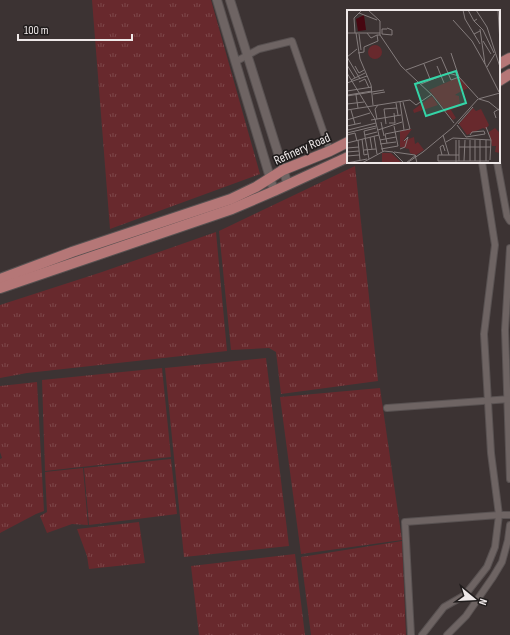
<svg xmlns="http://www.w3.org/2000/svg" width="510" height="635" font-family="'Sofia Sans Condensed',sans-serif">
<style>
.grass{fill:url(#grass-tufts)}
.lines{fill:none;stroke-linecap:round;stroke-linejoin:round}
.minor-casing{stroke:#585151;stroke-width:8}
.tertiary-casing{stroke:#585151;stroke-width:10}
.primary-casing{stroke:#585151;stroke-width:12}
.minor{stroke:#6e6463;stroke-width:6}
.tertiary{stroke:#6e6463;stroke-width:8}
.primary{stroke:#b57777;stroke-width:10}
.labels{text-anchor:middle;dominant-baseline:central;stroke-width:3.5;stroke-linejoin:round;paint-order:stroke}
.street-label{font-size:13px;fill:#efe9e9;stroke:#201c1c}
.inset-road{fill:none;stroke:#847c7c;stroke-width:1}
.view{fill:#34d4a7;fill-opacity:0.15;stroke:#34d4a7;stroke-width:2}
.inset-edge{fill:none;stroke:#efe9e9;stroke-width:2}
</style>
<defs>
<pattern id="grass-tufts" width="24" height="20" patternUnits="userSpaceOnUse"><rect width="24" height="20" fill="#68292d"/><path d="M3 7l-1-3M5 7V3M7 7l1-3M15 17l-1-3M17 17v-4M19 17l1-3" fill="none" stroke="#7e484b"/></pattern>
</defs>
<rect width="100%" height="100%" fill="#3c3333"/>
<g class="grass">
<polygon points="92,0 211,0 260,174 110,229"/>
<polygon points="355,166 378,381 281,394 276,352 269,348 231,350 219,231"/>
<polygon points="216,232 227,351 27,373 0,378 0,305 102,272"/>
<polygon points="266,358 289,546 184,557 165,368"/>
<polygon points="162,368 171,457 45,471 42,380"/>
<polygon points="37,382 44,511 36,514 0,533 0,459 2,458 0,452 0,386"/>
<polygon points="380,388 402,540 301,554 280,397"/>
<polygon points="171,459 177,514 89,525 84,468"/>
<polygon points="83,468 88,525 72,524 47,533 40,516 47,512 45,472"/>
<polygon points="139,522 145,563 89,569 87,556 77,529"/>
<polygon points="402,541 406,635 311,635 301,557"/>
<polygon points="295,554 305,635 199,635 191,566"/>
</g>
<g class="lines">
<g class="minor-casing">
<g id="minor">
<polyline points="235,62 259,49 292,41 330,151"/>
<polyline points="497,162 507,216 510,221"/>
<polyline points="510,248 505,330 510,479"/>
<polyline points="387,408 510,399"/>
<polyline points="411,635 405,522 499,515 510,515"/>
<polyline points="422,635 444,607 465,595 487,567 495,547 499,515 491,453 484,334 495,245 482,162"/>
<polyline points="447,635 466,616 493,577 502,562 508,540 510,525"/>
</g>
</g>
<g class="tertiary-casing">
<g id="tertiary">
<polyline points="217,0 274,191"/>
<polyline points="230,0 288,185"/>
</g>
</g>
<g class="primary-casing">
<g id="primary">
<polyline points="499,64 510,58"/>
<polyline points="499,81 510,74"/>
<polyline points="0,279 72,252 231,199 256,187 283,170 330,151 348,142"/>
<polyline points="0,288 232,209 274,191 348,157"/>
</g>
</g>
<use href="#minor" class="minor"/>
<use href="#tertiary" class="tertiary"/>
<use href="#primary" class="primary"/>
</g>
<g class="labels">
<g class="street-label">
<text transform="translate(302 149) rotate(-24)">Refinery Road</text>
</g>
</g>
<g transform="translate(347 10)">
<rect width="153" height="153" fill="#3c3333"/>
<path d="M112,67l9,11 -10,5 -2,-3 2,3 -3,2 4,1 1,10 -9,4 5,8 -3,2 -24,-30zM85,86l6,9 -24,8 -1,-3zM126,98l3,3 5,-2 8,16 -3,4 -3,-1 -16,7 -8,-11zM148,118l5,5v20l-5,-1 1,-6h-4l-3,-14zM65,119l-9,12 11,-4 1,7 3,-2 6,8 -8,5 -6,-2 -1,-4 -9,-2v-16z" fill="#68292d"/>
<path d="M35,143h9l11,10h-26l6,-1z" fill="#68292d"/>
<path d="M21 42a7 7 0 1 1 14 0a7 7 0 1 1-14 0Z" fill="#68292d"/>
<path d="M17,5l2,15 -8,1 -2,-12z" fill="#470711"/>
<path class="inset-road" d="M21,0l12,11v14l21,31 32,30 21,27M116,0l2,9 9,15M121,0l6,11M129,0l11,17 13,40M151,0l2,33M12,3l18,7M130,9l-3,2 9,9 11,23M106,10l19,21 13,23M40,18l5,2v5l-10,-1v-5h5M133,19l5,35 14,28M133,21l-6,3 6,10M0,23h33M8,23l-1,-15 8,-8M9,23l4,26 11,26 2,20M20,23l4,5 6,-3M12,24l2,16M136,31l8,13M10,39l-10,8 13,22M11,43l6,-1v-5l14,-6 -1,-6h3M104,43l8,24 19,21M77,54l6,15M0,55l8,13M8,56l4,7 5,-3M90,56l7,17M140,57l8,-13M59,60l35,-13 10,23 8,-3M0,63l28,46 8,33M4,70l14,-7M12,72l6,-3 4,9M0,73l20,-7M74,74l27,-11 11,3M0,81l25,-4M26,84l12,-2M1,85l24,-4M9,85l2,13M0,86l37,-6M132,89l10,3 11,9M53,92l4,28M49,93l2,12M0,94l17,-2M0,100l63,-10 6,5 16,-11M4,100l4,14M149,108l-2,-6 5,-3M30,109l-2,-10 3,-4M0,110l23,-7M24,110l30,-5M34,112l3,14M42,113h6l-1,-10M39,114l-2,-15 13,-1M111,114l15,-17M110,115l9,12M0,116l14,-3M0,117l1,3 28,-7M139,117l5,13 -1,20M31,120l24,-8M0,123l29,-7M0,125l8,-2 2,8M18,125l12,-3M96,125l6,20M27,126l3,18M23,127l2,12M119,127l19,-3 -1,-3 -12,1 -2,3M15,129l2,16 4,-1M11,130l2,20M33,130l16,-3M99,132l7,-4 38,2M0,133l32,-8M40,133l-2,-9 25,-5 -7,-27M33,134l16,-2M112,137h32M0,138l12,-1M34,139l17,-3 -4,-20M53,139l5,-2 3,-10 -4,4M17,140l12,-1M0,142l12,-1M47,142l21,3 2,8M95,145l-2,-8 3,-2 2,6M0,146l12,-1M22,149l-5,-28 12,-3M91,151h51M91,151v-6h21M112,151v-21M117,151l1,-21M123,151v-21M128,151v-21M139,151v-21M0,153l20,-4M15,153l22,-12 9,1 11,11M59,153l10,-8M60,153l16,-11 29,-24 26,-29 22,-6M109,153v-23M133,153v-23"/>
<path class="view" d="M109,61l10,32 -40,13 -11,-32z"/>
<rect width="153" height="153" class="inset-edge"/>
</g>
<g transform="translate(474 599) rotate(108)" stroke="#201c1c" stroke-width="3" paint-order="stroke">
<path d="M0-3L7 15L0 10L-7 15Z" fill="#efe9e9"/>
<text y="-6" font-size="11" font-weight="bold" text-anchor="middle" fill="#efe9e9">N</text>
</g>
<path d="M18 34v6h114v-6" fill="none" stroke="#efe9e9" stroke-width="2"/>
<text x="24" y="34" font-size="12" fill="#efe9e9" stroke="#201c1c" stroke-width="3" paint-order="stroke">100 m</text>
</svg>
